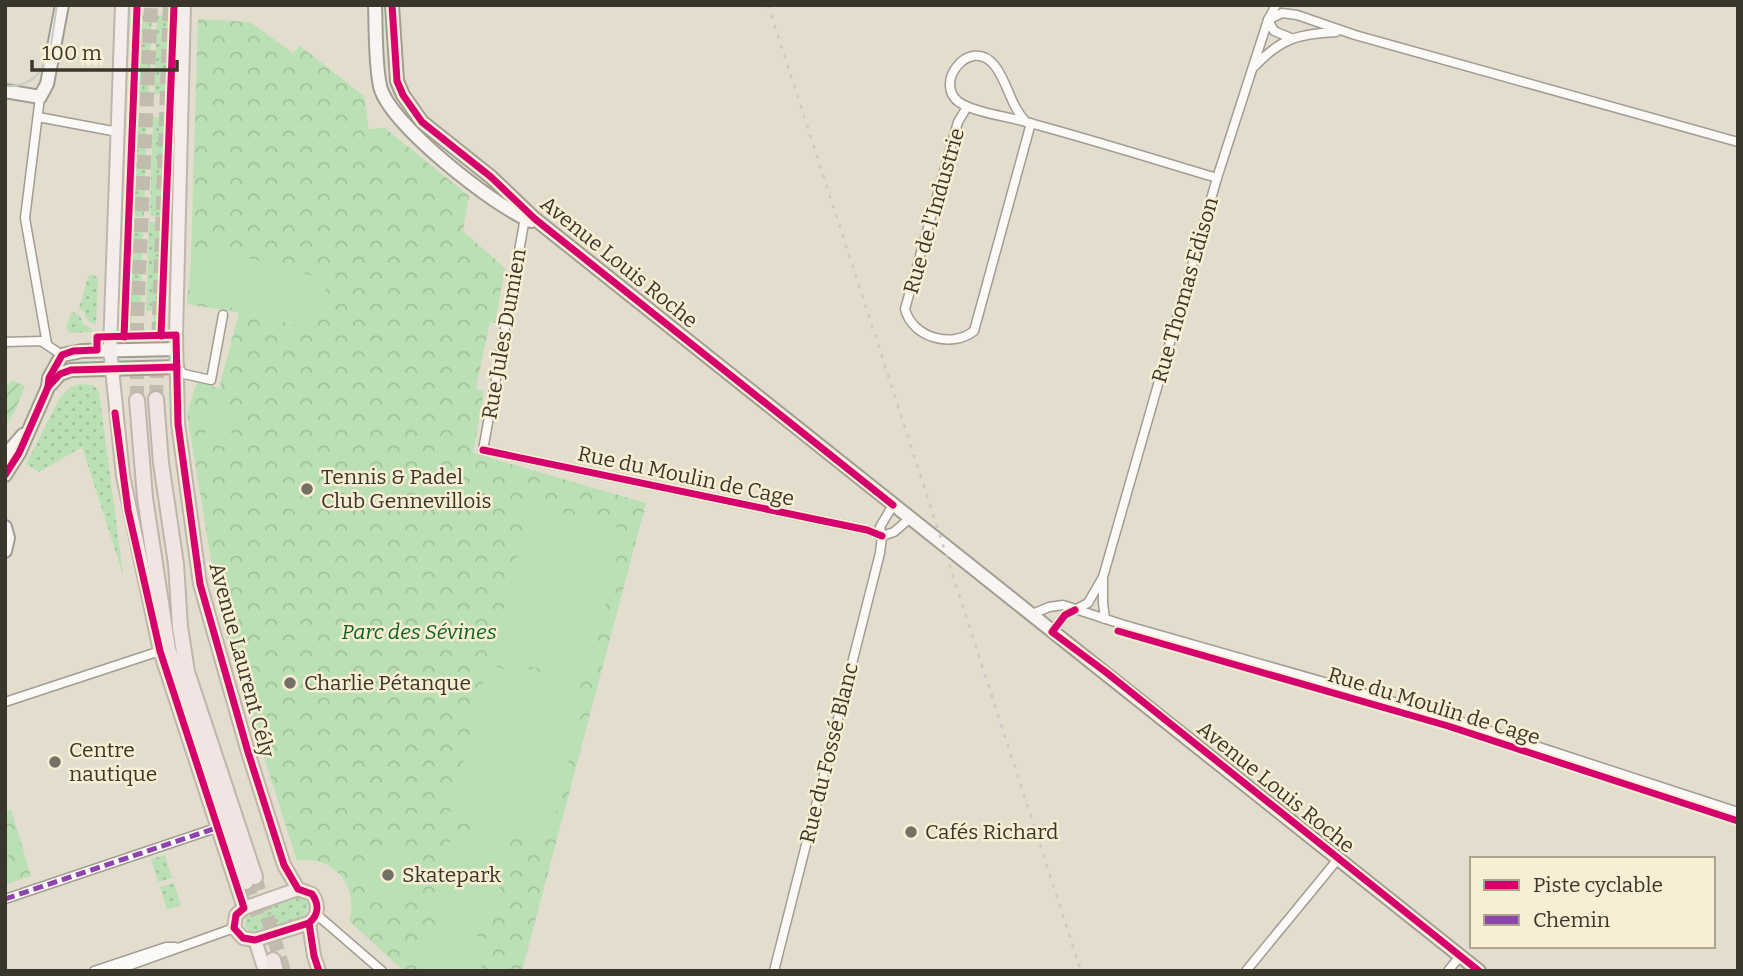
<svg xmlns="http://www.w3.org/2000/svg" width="1743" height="976" font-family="Bitter,serif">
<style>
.grass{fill:url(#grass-dots)}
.park{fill:url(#park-crowns)}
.garden{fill:url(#garden-furrows)}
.pitch{fill:#bbe0b5}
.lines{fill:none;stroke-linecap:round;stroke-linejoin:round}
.highway-tunnel{stroke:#c1bcae;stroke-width:14;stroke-dasharray:14 7;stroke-linecap:butt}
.street-casing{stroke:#a29d92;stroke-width:11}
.secondary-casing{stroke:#a29d92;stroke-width:16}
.primary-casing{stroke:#c0b4ad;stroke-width:16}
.highway-casing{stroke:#c0b4ad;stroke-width:18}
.street{stroke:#fbfaf8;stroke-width:8}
.secondary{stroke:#f7f4f2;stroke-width:12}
.primary{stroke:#f4edec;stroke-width:12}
.highway{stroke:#f0e5e3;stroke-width:14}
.tram{stroke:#cac9c5;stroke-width:2}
.rail{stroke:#cac9c5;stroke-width:2.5;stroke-dasharray:3.5 7;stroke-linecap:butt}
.quiet{stroke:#8e44ad;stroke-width:5;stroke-dasharray:10 5;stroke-linecap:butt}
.cycleway-casing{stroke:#f8eed3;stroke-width:11}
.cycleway{stroke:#d6006c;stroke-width:7}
.poi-dot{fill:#757065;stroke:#f8eed3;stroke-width:2.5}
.labels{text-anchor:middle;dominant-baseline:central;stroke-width:5;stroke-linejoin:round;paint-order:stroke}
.street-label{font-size:21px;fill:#3a362c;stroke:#f8eed3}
.poi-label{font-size:21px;fill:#3a362c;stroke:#f8eed3;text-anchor:start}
.park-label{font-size:21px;font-style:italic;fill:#0e6222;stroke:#f8eed3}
</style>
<defs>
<pattern id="grass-dots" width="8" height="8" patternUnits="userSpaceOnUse" patternTransform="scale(1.75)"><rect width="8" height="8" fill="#bbe0b5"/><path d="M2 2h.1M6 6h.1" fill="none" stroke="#a2c19c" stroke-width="1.8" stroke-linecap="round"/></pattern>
<pattern id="park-crowns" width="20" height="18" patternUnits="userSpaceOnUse" patternTransform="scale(1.75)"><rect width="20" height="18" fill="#bbe0b5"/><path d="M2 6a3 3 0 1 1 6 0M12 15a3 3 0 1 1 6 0" fill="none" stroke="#a2c19c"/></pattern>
<pattern id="garden-furrows" width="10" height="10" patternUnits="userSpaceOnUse" patternTransform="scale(1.75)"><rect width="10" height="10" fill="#bbe0b5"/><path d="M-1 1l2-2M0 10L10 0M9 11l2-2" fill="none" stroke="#a2c19c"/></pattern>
</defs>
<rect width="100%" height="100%" fill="#e3ddce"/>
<g class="grass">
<polygon points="139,14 152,15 149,93 135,93"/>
<polygon points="157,15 171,16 168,94 154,94"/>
<polygon points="134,117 147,117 144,217 131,216"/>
<polygon points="153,117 168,118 164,217 150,216"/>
<polygon points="131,221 143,221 141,311 132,311 131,333 127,333"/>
<polygon points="149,222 164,222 160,333 153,333 154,311 146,311"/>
<polygon points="91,274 98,278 98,281 96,325 88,321 84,312 79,308 88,277"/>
<polygon points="74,312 80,316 84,325 92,328 92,332 69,333 66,327 71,313"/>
<polygon points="81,384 93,385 99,391 123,574 82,447 39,472 26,464 59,399 70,387"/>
<polygon points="165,855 172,878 158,882 151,859"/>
<polygon points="174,883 181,905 167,910 160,887"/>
<polygon points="299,897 304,898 309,905 305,916 257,933 251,932 245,927 246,916 249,912"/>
</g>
<g class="park">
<path d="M198,19l52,3 43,31 7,-7 64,50 5,33 16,-1 84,68 -6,35 42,37 -10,55 -5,-1 -14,66 8,4 -11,61 173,50 -124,468h-118l-55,-50c11,-35 -17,-67 -52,-60l-76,-240 -34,-208 10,-31 22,6 20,-75 -52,-9 4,-45z"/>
<polygon points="11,809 31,876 5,885 5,811"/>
</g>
<polygon class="garden" points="11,380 25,386 14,413 5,426 5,383 10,383"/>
<g class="pitch">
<polygon points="203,246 328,280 314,330 189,296"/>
<polygon points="211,408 240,416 236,430 208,423"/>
<polygon points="207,427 235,434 231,449 203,441"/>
<polygon points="530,505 624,529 587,680 492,657"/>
<polygon points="487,665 515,671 524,668 551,675 558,682 586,689 550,838 521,831 512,834 486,828 479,821 450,814"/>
<polygon points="453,830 510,844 489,933 431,918"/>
<circle cx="388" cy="878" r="27"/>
<polygon points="429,925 488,939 480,971 438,971 419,966"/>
</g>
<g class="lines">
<g class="highway-tunnel">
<polyline points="156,399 170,5"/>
<polyline points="137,400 137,320 151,5"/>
<polyline points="255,877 284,971"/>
<polyline points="246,882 258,917"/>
</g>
<g class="street-casing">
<g id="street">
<polyline points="1268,20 1282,13 1297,15 1355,35 1738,142"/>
<polyline points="1268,20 1274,31 1291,38"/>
<path d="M1255,66c26,-28 44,-32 81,-34"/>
<polyline points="40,97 25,218 47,344"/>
<path d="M967,107l-9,15 -53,187c7,28 46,40 69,22l57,-208"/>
<polyline points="38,117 118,132"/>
<path d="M1026,122c-16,-17 -18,-39 -31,-56 -25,-33 -67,22 -31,39 18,9 42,11 62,17 64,17 127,37 191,56"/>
<polyline points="525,218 483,450 867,530 882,536"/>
<polyline points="5,342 41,341 62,355"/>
<polyline points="177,367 184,374 211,380 223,315"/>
<polyline points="882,536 894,532 909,519"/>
<polyline points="1103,580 1103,603 1105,619"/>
<polyline points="1030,615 1049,607 1063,605 1121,624 1450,718 1738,812"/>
<polyline points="1052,632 1065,615 1088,603 1103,577 1217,178 1268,20 1276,5"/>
<polyline points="5,702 160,651"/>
<polyline points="5,899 216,828"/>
<polyline points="316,914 382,971"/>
<polyline points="94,971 166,947 175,947"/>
<polyline points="114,971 234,928"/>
<polyline points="774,971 880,553 882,536 880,527 893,505"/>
<polyline points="1246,971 1338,859"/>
<polyline points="1448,971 1460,956"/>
</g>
</g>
<g class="secondary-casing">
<g id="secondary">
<path d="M375,5c1,25 0,57 5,81 8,37 115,121 151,135"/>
<polyline points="392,5 397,81 403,95 422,122 491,177 535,219 1479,971"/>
<polyline points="5,91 40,97 47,84 62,5"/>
<polyline points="51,384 60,374 71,370 177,367"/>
<polyline points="5,456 23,435"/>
<polyline points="5,475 19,453 48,387 49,378 62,355 82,351 176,349"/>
<polyline points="5,527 8,538 5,551"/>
</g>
</g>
<g class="primary-casing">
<g id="primary">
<polyline points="122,5 110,349 123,476 160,651 244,908"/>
<path d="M184,5l-8,330 2,89 22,160 48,168 36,113 14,24 14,5c7,10 7,21 -3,29l5,33 5,15"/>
<polyline points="298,889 244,908 236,915 234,928 243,938 255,940 309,923"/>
<polyline points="255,940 265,971"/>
</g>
</g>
<g class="highway-casing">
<g id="highway">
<polyline points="156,399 161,463 176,564 180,627 187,672 255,877"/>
<polyline points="137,400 145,498 168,649 246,882"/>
<polyline points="273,960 276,971"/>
</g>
</g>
<use href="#street" class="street"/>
<use href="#secondary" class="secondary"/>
<use href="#primary" class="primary"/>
<use href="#highway" class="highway"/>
<path class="tram" d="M5,86c47,3 46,-47 52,-81"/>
<polyline class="rail" points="768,5 1081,971"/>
<polyline class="quiet" points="5,899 216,828"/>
<g class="cycleway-casing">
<g id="cycleway">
<polyline points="392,5 397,81 403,95 422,122 491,177 535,219 893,505"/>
<polyline points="161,336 174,6"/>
<polyline points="124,337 137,8"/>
<polyline points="48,387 60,374 71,370 177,367"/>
<polyline points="115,413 128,510 160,651 244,908 236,915 234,928 243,938 255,940 309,923"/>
<polyline points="483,450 867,530 882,536"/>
<path d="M5,475l14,-22 29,-66 1,-9 13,-23 11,-4 24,-1v-13l79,-2 2,89 22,160 48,168 36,113 14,24 14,5c7,10 7,21 -3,29l5,33 5,15"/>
<polyline points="1075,610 1065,615 1052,632 1107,673 1479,971"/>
<polyline points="1118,631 1448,726 1738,821"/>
</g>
</g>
<use href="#cycleway" class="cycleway"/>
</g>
<g class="poi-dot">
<circle cx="307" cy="489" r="7"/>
<circle cx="290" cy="683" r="7"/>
<circle cx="55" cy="762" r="7"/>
<circle cx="911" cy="832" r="7"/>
<circle cx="388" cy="875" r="7"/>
</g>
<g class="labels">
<g class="street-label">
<text transform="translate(934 211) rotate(-74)">Rue de l'Industrie</text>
<text transform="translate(619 262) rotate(39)">Avenue Louis Roche</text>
<text transform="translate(1185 290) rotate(-74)">Rue Thomas Edison</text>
<text transform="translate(504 334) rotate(-80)">Rue Jules Dumien</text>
<text transform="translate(686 476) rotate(12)">Rue du Moulin de Cage</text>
<text transform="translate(242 660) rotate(75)">Avenue Laurent Cély</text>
<text transform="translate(1434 706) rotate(17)">Rue du Moulin de Cage</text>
<text transform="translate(829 753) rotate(-76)">Rue du Fossé Blanc</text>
<text transform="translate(1276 787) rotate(39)">Avenue Louis Roche</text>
</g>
<g class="poi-label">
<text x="321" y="477">Tennis &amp; Padel<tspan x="321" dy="24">Club Gennevillois</tspan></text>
<text x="304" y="683">Charlie Pétanque</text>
<text x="69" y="750">Centre<tspan x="69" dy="24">nautique</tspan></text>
<text x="925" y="832">Cafés Richard</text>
<text x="402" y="875">Skatepark</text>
</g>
<g class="park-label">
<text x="419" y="632">Parc des Sévines</text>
</g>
</g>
<rect width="1743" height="976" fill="none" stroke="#3a362c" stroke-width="14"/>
<rect x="1470" y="857" width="245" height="91" fill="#f8eed3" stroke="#aca490" stroke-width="2"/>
<rect x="1484" y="880" width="35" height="10" fill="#d6006c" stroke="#aca490" stroke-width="2"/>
<text x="1533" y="892" font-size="21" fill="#3a362c">Piste cyclable</text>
<rect x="1484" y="915" width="35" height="10" fill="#8e44ad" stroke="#aca490" stroke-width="2"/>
<text x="1533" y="927" font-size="21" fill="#3a362c">Chemin</text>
<path d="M32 60v10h145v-10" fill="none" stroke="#3a362c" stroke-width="3.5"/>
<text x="42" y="60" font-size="21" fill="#3a362c" stroke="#f8eed3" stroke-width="5" paint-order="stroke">100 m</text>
</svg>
